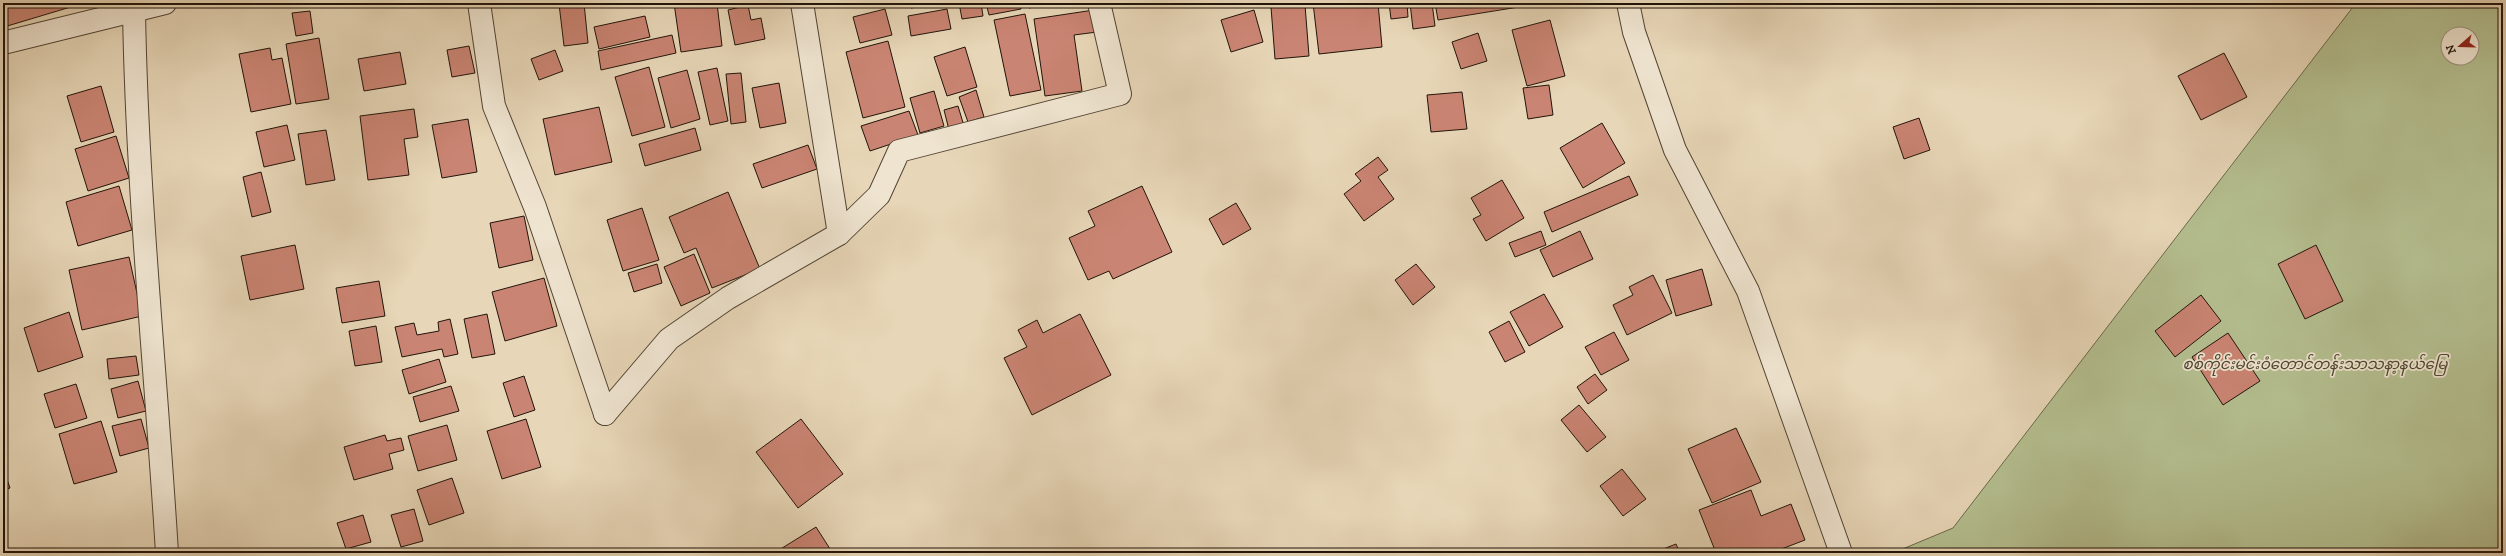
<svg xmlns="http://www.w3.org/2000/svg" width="2506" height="556" font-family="'IM FELL DW Pica','Noto Sans Myanmar',serif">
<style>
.green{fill:#b4be8f;stroke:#6a694c;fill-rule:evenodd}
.building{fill:#ca8473;stroke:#211409}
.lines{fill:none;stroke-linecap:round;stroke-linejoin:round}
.minor-casing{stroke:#524434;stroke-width:24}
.minor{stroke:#efe4d0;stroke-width:22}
.labels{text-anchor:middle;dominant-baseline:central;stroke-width:3.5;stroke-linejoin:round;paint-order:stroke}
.park-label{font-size:15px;font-style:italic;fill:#4d4731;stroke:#efe4d0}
</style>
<rect width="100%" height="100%" fill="#e7d6b7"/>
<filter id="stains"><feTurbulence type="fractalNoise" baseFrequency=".005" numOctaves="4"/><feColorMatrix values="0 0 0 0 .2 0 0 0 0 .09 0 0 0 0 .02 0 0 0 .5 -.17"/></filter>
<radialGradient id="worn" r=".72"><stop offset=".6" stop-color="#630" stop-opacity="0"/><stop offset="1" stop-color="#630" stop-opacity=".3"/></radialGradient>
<path class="green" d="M2356,3h147v550h-610l60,-25zM2448,34h24v24h-24z"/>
<g class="building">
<polygon points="3,3 84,3 4,27"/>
<polygon points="584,3 588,43 564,46 559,4"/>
<polygon points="674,3 717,3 722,46 681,52"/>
<polygon points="863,3 878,3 864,7"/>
<polygon points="911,3 939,3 911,8"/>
<polygon points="959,3 981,3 983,16 962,19"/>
<polygon points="986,3 1020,3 1021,9 989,15"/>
<polygon points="1028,3 1055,3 1029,8"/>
<polygon points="1313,3 1378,3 1382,47 1319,54"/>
<polygon points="1389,3 1407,3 1408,17 1391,19"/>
<polygon points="1410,3 1432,3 1435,26 1413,29"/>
<polygon points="1435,3 1524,3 1525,6 1438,20"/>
<polygon points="748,5 751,20 761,18 765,39 735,45 728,10"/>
<polygon points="1305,5 1309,56 1275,59 1271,7"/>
<polygon points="885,9 892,35 860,43 853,17"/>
<polygon points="947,9 951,29 911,36 908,16"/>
<polygon points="1094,10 1097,32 1074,35 1082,91 1045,96 1034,19"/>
<polygon points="1254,10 1263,42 1231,52 1221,20"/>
<polygon points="310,11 313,33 296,36 292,13"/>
<polygon points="1025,14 1041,90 1010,96 994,20"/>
<polygon points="645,16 650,37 599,49 594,27"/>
<polygon points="1550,20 1565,76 1527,86 1512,30"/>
<polygon points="1478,33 1487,61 1461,69 1452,42"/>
<polygon points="672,35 676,53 601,70 598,51"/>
<polygon points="319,38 329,99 296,104 286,44"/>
<polygon points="888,41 905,107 863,118 846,52"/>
<polygon points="469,46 475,73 452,77 447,50"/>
<polygon points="965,47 977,87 947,96 934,57"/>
<polygon points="270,48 272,60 282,58 291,104 251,112 239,54"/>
<polygon points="555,50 563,71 539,80 531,59"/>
<polygon points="400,52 406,84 364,91 358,59"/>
<polygon points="2224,53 2247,97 2201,120 2178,76"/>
<polygon points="649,67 665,127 632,136 615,77"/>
<polygon points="717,68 728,121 710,125 698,72"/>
<polygon points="687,70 700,119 671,128 658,78"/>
<polygon points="741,73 746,122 731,124 726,74"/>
<polygon points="779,83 786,123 760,128 752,88"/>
<polygon points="1549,85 1553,115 1528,119 1523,88"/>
<polygon points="101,86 114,132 81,142 67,96"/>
<polygon points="976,90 984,117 968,122 959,97"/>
<polygon points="934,91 944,126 920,133 910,98"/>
<polygon points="1462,92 1467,129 1431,132 1427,95"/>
<polygon points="958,106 964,126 949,130 944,110"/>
<polygon points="599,107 612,162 555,175 543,119"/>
<polygon points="414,109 418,137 404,139 409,175 368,180 360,116"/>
<polygon points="909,111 918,135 870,151 861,126"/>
<polygon points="1919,118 1930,150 1904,159 1893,127"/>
<polygon points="468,119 477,172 442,178 432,125"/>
<polygon points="1602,123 1625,163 1583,188 1560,148"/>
<polygon points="287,125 295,160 264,167 256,132"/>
<polygon points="695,128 701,150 645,166 639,144"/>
<polygon points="326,130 335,180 306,185 298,134"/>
<polygon points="116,136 129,178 88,191 75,149"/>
<polygon points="808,145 817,169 762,188 753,164"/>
<polygon points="1378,157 1388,170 1378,177 1394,199 1364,221 1344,194 1361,181 1355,174"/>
<polygon points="261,172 271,212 252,217 243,177"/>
<polygon points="1629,176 1638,195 1552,232 1544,212"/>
<polygon points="1502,180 1524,218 1486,241 1473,219 1481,215 1471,198"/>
<polygon points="119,186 132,230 78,246 66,202"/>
<polygon points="1142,186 1172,252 1113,279 1109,271 1088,280 1069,238 1095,226 1088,211"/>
<polygon points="728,192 760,269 712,288 696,248 684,253 669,217"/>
<polygon points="1236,203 1251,229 1223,245 1209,219"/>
<polygon points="642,208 659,260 623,271 607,220"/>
<polygon points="524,216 533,260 499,268 490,223"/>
<polygon points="1541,231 1546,245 1515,257 1509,243"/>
<polygon points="1580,231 1593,259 1553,277 1540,250"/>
<polygon points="295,245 304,289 250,300 241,256"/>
<polygon points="2316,245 2343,301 2305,319 2278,264"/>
<polygon points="694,254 710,293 681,306 664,267"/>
<polygon points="129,257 142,316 82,330 69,270"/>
<polygon points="657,264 662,283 634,292 628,273"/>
<polygon points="1416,264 1435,287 1413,305 1395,280"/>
<polygon points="1702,269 1712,305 1676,316 1666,280"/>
<polygon points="1653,275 1672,313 1627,335 1613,305 1633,295 1629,287"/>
<polygon points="544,278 557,326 505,341 492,292"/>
<polygon points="379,281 385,316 342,323 336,288"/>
<polygon points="1544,294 1563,327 1529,346 1510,312"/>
<polygon points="2201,295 2221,321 2175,357 2155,331"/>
<polygon points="69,312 83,357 38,372 24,328"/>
<polygon points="487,314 495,354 472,358 464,319"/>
<polygon points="1080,314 1111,375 1032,415 1004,358 1027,347 1018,330 1037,320 1043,333"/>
<polygon points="450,319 458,354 444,357 442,349 402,357 395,327 414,323 417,335 439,331 438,322"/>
<polygon points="1509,321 1525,352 1505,362 1489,332"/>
<polygon points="376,326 382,362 355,366 349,331"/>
<polygon points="1614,332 1629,360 1601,375 1585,347"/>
<polygon points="2228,333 2260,381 2223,405 2192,357"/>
<polygon points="136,356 139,375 109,379 107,359"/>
<polygon points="439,359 446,382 409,394 402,370"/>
<polygon points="1595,374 1607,390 1588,404 1577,387"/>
<polygon points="524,376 535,410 514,417 503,383"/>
<polygon points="138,381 146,411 118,418 111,389"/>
<polygon points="76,384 87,418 55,428 44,394"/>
<polygon points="451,386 459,411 420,422 413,397"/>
<polygon points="1579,405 1606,437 1587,452 1561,420"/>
<polygon points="141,419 149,448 120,456 112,426"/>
<polygon points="526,419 541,467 502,479 487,431"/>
<polygon points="801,419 843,474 798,508 756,452"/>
<polygon points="101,421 117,472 74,484 59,434"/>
<polygon points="447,425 457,460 418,471 408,436"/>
<polygon points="1736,428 1761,482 1712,503 1688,449"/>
<polygon points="385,435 387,441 401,438 404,450 389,454 393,469 354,480 344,447"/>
<polygon points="3,468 10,488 3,491"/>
<polygon points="1622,469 1646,499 1623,516 1600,486"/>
<polygon points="452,478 464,513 429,525 417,490"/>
<polygon points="1751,490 1761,516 1791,504 1805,540 1771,553 1716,553 1699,510"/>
<polygon points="414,509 423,541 401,547 391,515"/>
<polygon points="363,515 371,542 346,549 337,523"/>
<polygon points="816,527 832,552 780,553 779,550"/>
<polygon points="1676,544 1680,553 1653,553"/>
</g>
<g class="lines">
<g class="minor-casing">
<g id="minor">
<polyline points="479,3 494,106 535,207 605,414"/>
<polyline points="802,3 839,234"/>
<polyline points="1628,3 1634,32 1675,150 1748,291 1841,553"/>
<path d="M134,11c3,181 22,361 33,542"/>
<polyline points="3,43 165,3"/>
<polyline points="605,414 669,339 728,298 839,234 879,195 899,151 1120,94 1099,3"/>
</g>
</g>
<use href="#minor" class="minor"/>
</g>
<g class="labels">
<g class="park-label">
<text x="2315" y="364">စစ်ကိုင်းမင်းဝံတောင်တန်းသာသနာ့နယ်မြေ</text>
</g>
</g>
<rect width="2506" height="556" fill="none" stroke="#e7d6b7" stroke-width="16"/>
<rect x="4" y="4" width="2498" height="548" fill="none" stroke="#211409" stroke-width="2"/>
<rect x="8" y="8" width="2490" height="540" fill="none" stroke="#211409"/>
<g transform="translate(2460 46) rotate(250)"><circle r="19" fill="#efe4d0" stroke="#9d9180"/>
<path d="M0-3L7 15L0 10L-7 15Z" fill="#8f2418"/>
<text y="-6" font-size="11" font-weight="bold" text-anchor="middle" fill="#211409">N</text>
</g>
<rect width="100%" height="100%" filter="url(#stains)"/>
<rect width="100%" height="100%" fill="url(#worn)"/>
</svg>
